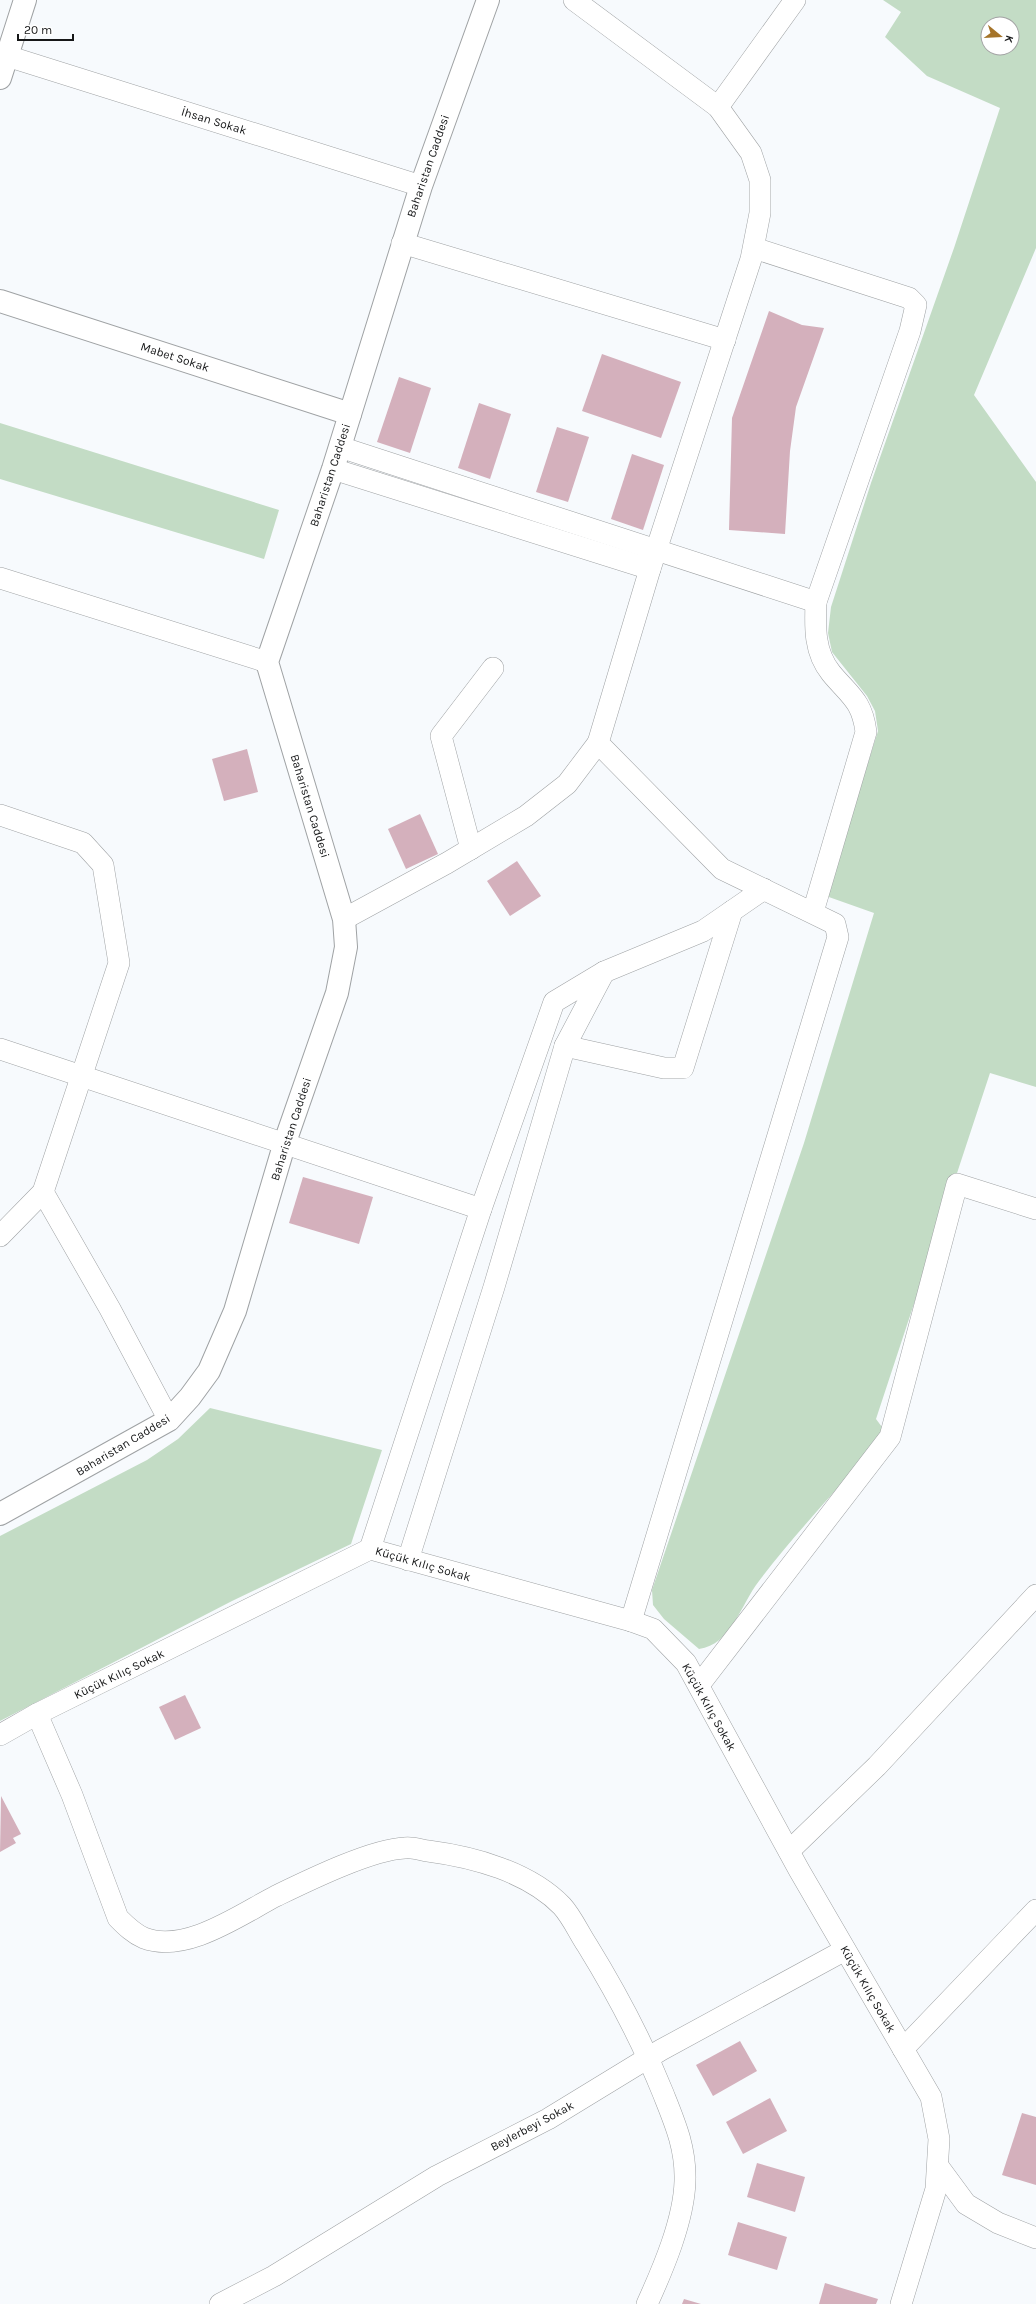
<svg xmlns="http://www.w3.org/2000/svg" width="1036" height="2304" font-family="Karla,sans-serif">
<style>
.green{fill:#c3dcc5;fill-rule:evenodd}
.building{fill:#d4b0bc}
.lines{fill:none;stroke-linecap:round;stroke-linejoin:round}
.minor-casing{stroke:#9fa2a4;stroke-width:22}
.tertiary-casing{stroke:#9fa2a4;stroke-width:24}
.minor{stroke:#fff;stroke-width:21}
.tertiary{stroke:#fff;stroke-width:22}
.labels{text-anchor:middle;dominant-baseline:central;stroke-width:3.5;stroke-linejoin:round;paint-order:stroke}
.street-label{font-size:12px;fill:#161718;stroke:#fff}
</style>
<rect width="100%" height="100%" fill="#f7fafd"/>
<g class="green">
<path d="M883,0h153v248l-62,147 62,87v605l-46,-14 -114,346 9,12c-40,52 -87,98 -126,150 -18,23 -28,64 -60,68l-35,-30 -11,-14 -1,-15 152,-447 70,-230 -48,-17 52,-165 -3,-20 -8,-15 -35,-44 -4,-19 3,-26 40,-124 83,-235 46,-140 -73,-32 -42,-39 16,-25zM988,24h24v24h-24z"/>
<polygon points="0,423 279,510 264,559 0,479"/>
<polygon points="210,1408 382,1450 351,1544 232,1601 0,1721 0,1536 147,1460 178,1439"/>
</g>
<g class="building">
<polygon points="769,311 802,325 824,328 796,407 790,451 785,534 729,530 732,418"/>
<polygon points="602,354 681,382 661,438 582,411"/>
<polygon points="399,377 431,388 410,453 377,442"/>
<polygon points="479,403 511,414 490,479 458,468"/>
<polygon points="557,427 589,437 568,502 536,492"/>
<polygon points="632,454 664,465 643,530 611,519"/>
<polygon points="247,749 258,792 224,801 212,759"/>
<polygon points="420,814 438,854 406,869 388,829"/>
<polygon points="517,861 541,896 510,916 487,881"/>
<polygon points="303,1177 373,1197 359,1244 289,1223"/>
<polygon points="185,1695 201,1728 175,1740 159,1707"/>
<polygon points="1,1796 21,1834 13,1838 16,1843 0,1852"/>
<polygon points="740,2041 757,2071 713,2096 696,2065"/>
<polygon points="770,2098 787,2131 743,2154 726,2122"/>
<polygon points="1022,2113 1036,2117 1036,2185 1002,2175"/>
<polygon points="757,2163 805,2177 795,2212 747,2197"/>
<polygon points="738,2222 787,2237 777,2270 728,2255"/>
<polygon points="825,2283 878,2299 876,2304 819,2304"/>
<polygon points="684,2299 701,2304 682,2304"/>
</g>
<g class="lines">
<g class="minor-casing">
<g id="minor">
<polyline points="574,0 718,107 751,153 760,180 760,213 751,259 650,569 598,743 722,869 835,924 838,937 631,1621"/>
<polyline points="7,56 421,186"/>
<polyline points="718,107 795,0"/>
<polyline points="402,243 725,340"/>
<path d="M754,248l155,50 7,7 -6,26 -94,271c-1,25 -2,50 15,71 18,22 31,27 35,59l-53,180"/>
<polyline points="340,447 816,602"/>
<polyline points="333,469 650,569"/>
<polyline points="0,578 267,662"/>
<polyline points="0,815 83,843 103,865 119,963 43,1192 0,1236"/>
<polyline points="471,849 441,736 493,668"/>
<polyline points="344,919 447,863 526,816 567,784 598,743"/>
<polyline points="565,1046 664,1068 683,1068 732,911"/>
<polyline points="0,1049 481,1209"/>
<polyline points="43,1192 110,1309 169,1420"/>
<polyline points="370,1549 481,1209 554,1002 604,972 703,931 764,889"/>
<polyline points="408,1560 494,1287 565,1046 604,972"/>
<polyline points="699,1685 890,1437 957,1184 1036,1209"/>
<path d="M37,1714l35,81 46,123c8,8 16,16 26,20 42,16 97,-24 132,-42 31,-15 96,-47 129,-48 8,-1 16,2 23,3 46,6 101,21 134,55 10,11 17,27 25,39 29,47 55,96 76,148 12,30 23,55 22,88 -1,39 -22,88 -38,123"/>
<polyline points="0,1735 37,1714 370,1549 631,1621 653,1629 686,1663 799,1870 931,2097 939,2139 936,2189 901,2304"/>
<polyline points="789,1851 877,1766 1036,1595"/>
<polyline points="903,2049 1036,1910"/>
<polyline points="938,2166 966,2204 998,2223 1036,2238"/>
<polyline points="220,2304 274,2276 437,2176 548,2119 661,2050 845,1950"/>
</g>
</g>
<g class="tertiary-casing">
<g id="tertiary">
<polyline points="0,78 25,0"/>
<polyline points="0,301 350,414"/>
<polyline points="0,1514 169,1420 190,1397 209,1371 235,1311 285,1142 337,993 346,947 344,919 267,662 333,469 421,186 488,0"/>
</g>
</g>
<use href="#minor" class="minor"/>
<use href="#tertiary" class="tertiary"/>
</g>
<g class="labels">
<g class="street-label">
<text transform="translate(214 121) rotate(17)">İhsan Sokak</text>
<text transform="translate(428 166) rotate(-71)">Baharistan Caddesi</text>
<text transform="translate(175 357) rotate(18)">Mabet Sokak</text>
<text transform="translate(330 475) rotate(-72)">Baharistan Caddesi</text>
<text transform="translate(310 806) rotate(73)">Baharistan Caddesi</text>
<text transform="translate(291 1129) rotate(-72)">Baharistan Caddesi</text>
<text transform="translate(123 1445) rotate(-31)">Baharistan Caddesi</text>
<text transform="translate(423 1564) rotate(16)">Küçük Kılıç Sokak</text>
<text transform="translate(119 1674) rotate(-26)">Küçük Kılıç Sokak</text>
<text transform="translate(709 1707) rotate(61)">Küçük Kılıç Sokak</text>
<text transform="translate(868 1989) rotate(60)">Küçük Kılıç Sokak</text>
<text transform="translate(532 2126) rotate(-28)">Beylerbeyi Sokak</text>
</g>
</g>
<g transform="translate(1000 36) rotate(108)"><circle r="19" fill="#ffffff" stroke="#a2a2a3"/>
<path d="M0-3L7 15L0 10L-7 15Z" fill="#a57429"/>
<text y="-6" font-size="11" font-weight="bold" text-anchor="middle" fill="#161718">K</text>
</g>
<path d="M18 34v6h55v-6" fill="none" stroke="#161718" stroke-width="2"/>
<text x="24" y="34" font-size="12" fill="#161718" stroke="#ffffff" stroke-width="3" paint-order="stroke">20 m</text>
</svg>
